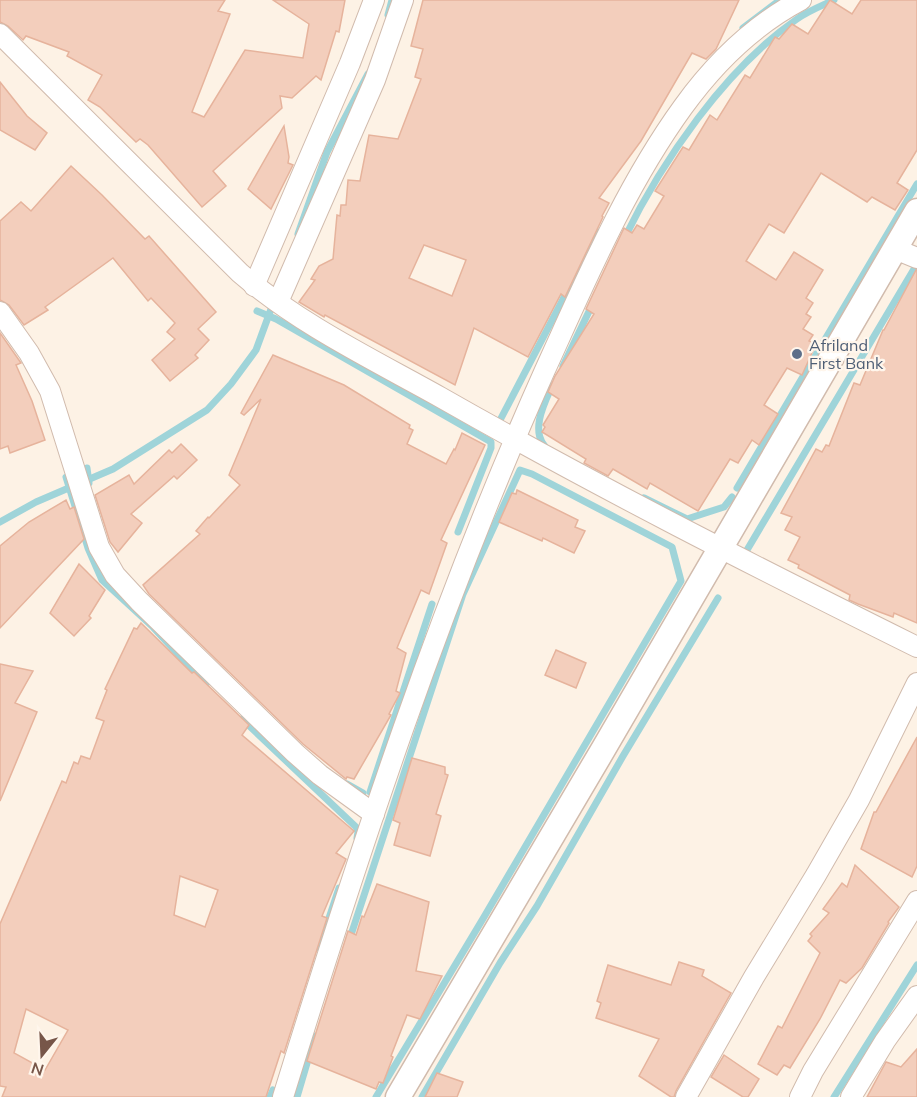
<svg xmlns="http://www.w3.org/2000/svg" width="917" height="1097" font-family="Mulish,sans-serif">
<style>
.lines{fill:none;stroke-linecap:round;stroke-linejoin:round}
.stream{stroke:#9fd4d9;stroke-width:7}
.building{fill:#f3cebc;stroke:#e6b39c;stroke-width:1.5;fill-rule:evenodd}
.minor-casing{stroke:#d1bbad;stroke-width:22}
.tertiary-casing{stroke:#d1bbad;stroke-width:27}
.minor{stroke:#fff;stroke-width:20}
.tertiary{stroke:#fff;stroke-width:24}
.service-dot{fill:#5c6f8a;stroke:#fff6ec;stroke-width:2}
.labels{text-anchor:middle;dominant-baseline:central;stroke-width:4.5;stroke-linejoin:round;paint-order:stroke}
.service-label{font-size:16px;fill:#4e5e75;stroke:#fff6ec;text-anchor:start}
</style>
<rect width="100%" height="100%" fill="#fdf2e5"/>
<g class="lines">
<g class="stream">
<polyline points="388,15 392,0"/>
<polyline points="743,28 780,0"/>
<polyline points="298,234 327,152 368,74"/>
<path d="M624,239c38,-78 101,-170 173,-220 11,-8 24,-13 37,-19"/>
<polyline points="257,311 276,319 491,442 491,448 458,532"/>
<polyline points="563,366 593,303"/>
<polyline points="497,426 598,232"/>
<path d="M546,448c-16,-17 -2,-44 6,-62"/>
<polyline points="87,468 89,483"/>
<polyline points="66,477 88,548 102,580 153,627 206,684"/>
<polyline points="737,488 917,184"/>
<polyline points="644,498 687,519 724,507 732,497"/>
<polyline points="0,522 36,502 113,469 207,410 231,384 256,350 274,301"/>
<polyline points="747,550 917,264"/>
<polyline points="242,719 356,827 358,832 357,838"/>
<polyline points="347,784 363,793"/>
<polyline points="370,792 432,604"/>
<polyline points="349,941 463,594 520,470 532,474 672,547 681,581 484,917 376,1097"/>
<polyline points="319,948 339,888"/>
<polyline points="270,1097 273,1090"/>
<polyline points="297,1097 315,1036"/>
<polyline points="422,1097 500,963 537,906 623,756 718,598"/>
<polyline points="834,1097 917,965"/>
</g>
</g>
<g class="building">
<polygon points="0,0 225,0 218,11 230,14 192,112 204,117 245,50 303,58 309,24 273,0 345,0 339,32 336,31 321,80 316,76 292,98 280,96 282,108 213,171 226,186 202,207 148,145 140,139 136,142 100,107 88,100 102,75 67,56 69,52 26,36 23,40 8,26 0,22"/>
<path d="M423,0h316l-23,49 -10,10 -14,-6 -51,88 -42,57 10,5 -7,13 1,1 -38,80 -4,-3 -33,63 -54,-29 -19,57 -130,-70 -1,2 -25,-15 16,-22 -4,-1 8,-13 14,-7 4,-44 3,1 1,-11h5l2,-25 12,1 9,-46 29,4 23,-60 -6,-2 8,-28 -12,-3zM424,245l42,15 -14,36 -43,-18z"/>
<polygon points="830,0 852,14 861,0 917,0 917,150 897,183 908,190 895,210 872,197 867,202 821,173 784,233 769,224 746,261 776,280 794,252 823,270 806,298 813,303 806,314 811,317 803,329 813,335 809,341 816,344 802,375 787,368 764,405 778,414 759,445 752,440 738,463 730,459 698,511 650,483 647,489 613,469 608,476 584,463 586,459 542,432 545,427 543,425 559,399 548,392 555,376 594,314 586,309 624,228 632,233 637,225 644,229 664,196 655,191 683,147 689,150 710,115 717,120 745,75 750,78 775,37 779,39 792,24 808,34"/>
<polygon points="0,82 27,116 47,133 35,150 0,130"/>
<polygon points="284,126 289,157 288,163 293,165 271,209 248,189"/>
<polygon points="71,166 102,195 145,239 149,236 216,312 198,329 209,340 195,355 198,358 170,381 152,360 175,339 167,332 175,323 151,298 148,301 113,258 45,307 48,310 24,325 9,305 0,300 0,221 21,202 31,211"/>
<polygon points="916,270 917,270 917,623 894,613 893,617 858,604 849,600 850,595 798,568 799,565 788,560 800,537 785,530 792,517 781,513 816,449 822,452 826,445 829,446 854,383 860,385 883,330 884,330"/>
<polygon points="0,333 21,363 16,365 32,401 45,440 10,453 8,446 0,449"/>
<polygon points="273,355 344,385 410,425 409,428 413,430 407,444 446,464 454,449 455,450 462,433 485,445 441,540 447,543 429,594 421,590 397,648 406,653 396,691 400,693 389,714 391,715 354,779 347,777 346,779 303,744 149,594 143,585 200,534 196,531 208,517 209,518 240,485 229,475 261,399 244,415 241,413"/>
<polygon points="181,444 197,460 177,479 174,476 131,514 142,523 118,552 110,542 95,495 129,475 134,484 169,450 172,453"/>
<polygon points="517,490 578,520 575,527 585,531 574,553 543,538 542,541 499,522 512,493 516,494"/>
<polygon points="66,500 70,509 74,507 84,539 0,628 0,546 29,522"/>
<polygon points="79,564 105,590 89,616 91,618 74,636 50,613"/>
<path d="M141,623l51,50 2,-1 55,53 -7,10 112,96 -18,22 10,6 -24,57 5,2 -43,135 -3,-2 -15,46h-264l4,-10 -6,-1v-162l62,-143 4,2 8,-21 4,2 3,-8 9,3 14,-38 -8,-3 11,-28 -2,-1 29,-61 3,1zM180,876l38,14 -13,37 -31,-12zM26,1009l42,21 -23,40 -31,-17z"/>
<polygon points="556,650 586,663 576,688 545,675"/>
<polygon points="0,664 33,671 15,703 37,712 0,801"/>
<polygon points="917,737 917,866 912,877 861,849 874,812 876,812"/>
<polygon points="412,758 445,767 445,774 448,775 436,814 441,816 430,856 394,845 400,823 393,820"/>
<polygon points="855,865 899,907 888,922 889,923 862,968 846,983 840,980 820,1019 790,1068 784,1065 777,1075 758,1064 778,1026 782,1028 820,953 808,941 812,936 810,934 829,913 823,909 842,883 847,887"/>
<polygon points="377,884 429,902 416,971 442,976 420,1019 407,1015 391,1056 393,1057 383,1083 379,1082 376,1089 307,1061 348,931 356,935 362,916 364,917"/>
<polygon points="679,962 704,970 702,976 731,993 676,1091 674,1097 671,1097 639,1076 659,1039 596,1018 601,1003 597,1001 608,965 671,985"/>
<polygon points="917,1049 917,1097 867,1097 886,1062 901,1067"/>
<polygon points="724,1055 759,1079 748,1097 743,1097 711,1077"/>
<polygon points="437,1073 463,1082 457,1097 425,1097"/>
</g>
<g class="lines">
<g class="minor-casing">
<g id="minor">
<path d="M0,34l240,239c59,51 132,86 200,124 156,89 316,170 477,250"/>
<polyline points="895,249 917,258"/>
<polyline points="254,286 350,63 374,0"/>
<polyline points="278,302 375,80 403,0"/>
<polyline points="0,312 29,353 50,391 99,547 115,575 139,601 295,753 320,775 374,814"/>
<path d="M283,1097c76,-246 157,-493 262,-727 41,-90 80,-183 138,-263 31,-43 71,-82 118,-107"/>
<polyline points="686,1097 754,977 816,875 859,800 917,683"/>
<polyline points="800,1097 813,1071 917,901"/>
<polyline points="851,1097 885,1041 917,996"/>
</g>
</g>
<g class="tertiary-casing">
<polyline id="tertiary" points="398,1097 604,748 917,211"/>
</g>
<use href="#minor" class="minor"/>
<use href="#tertiary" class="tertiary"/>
</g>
<circle class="service-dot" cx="797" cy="354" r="6"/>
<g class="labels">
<g class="service-label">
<text x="809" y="345">Afriland<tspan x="809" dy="18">First Bank</tspan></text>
</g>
</g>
<g transform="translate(42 1055) rotate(198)" stroke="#fff6ec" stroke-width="4.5" paint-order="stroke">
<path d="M0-4.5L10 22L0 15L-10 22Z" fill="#775649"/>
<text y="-9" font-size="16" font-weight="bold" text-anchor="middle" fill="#775649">N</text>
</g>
</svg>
